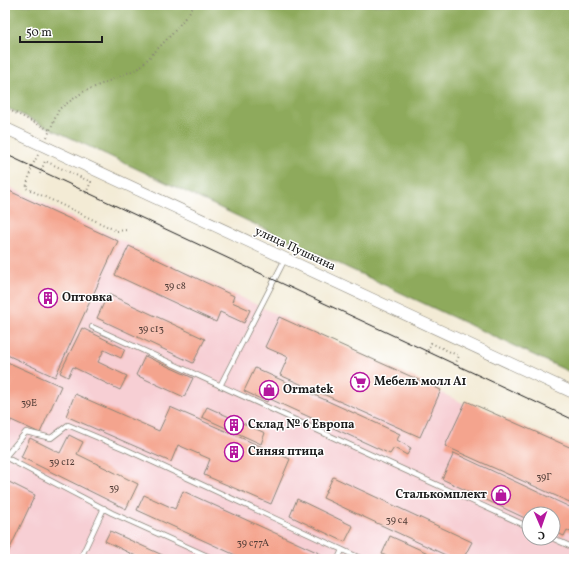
<svg xmlns="http://www.w3.org/2000/svg" width="579" height="564" font-family="Vollkorn,serif">
<style>
.built{fill:#f7cfd4;fill-rule:evenodd}
.forest{fill:#8eaa5c;stroke:#55633c}
.building{fill:#f4a48e}
.lines{fill:none;stroke-linecap:round;stroke-linejoin:round}
.service-casing{stroke:#888478;stroke-width:6}
.tertiary-casing{stroke:#888478;stroke-width:12}
.path{stroke:#888478;stroke-width:2;stroke-dasharray:1 3;stroke-linecap:butt}
.service{stroke:#fff;stroke-width:4.5}
.tertiary{stroke:#fff;stroke-width:11}
.tram{stroke:#1c1c1c;stroke-width:1}
.labels{text-anchor:middle;dominant-baseline:central;stroke-width:3;stroke-linejoin:round;paint-order:stroke}
.number-label{font-size:10px;fill:#523e38}
.street-label{font-size:12px;fill:#1c1c1c;stroke:#fff}
.poi-label{font-size:12px;font-weight:bold;fill:#1c1c1c;stroke:#fff;text-anchor:start}
</style>
<rect width="100%" height="100%" fill="#fff"/>
<filter id="ink" filterUnits="userSpaceOnUse"><feTurbulence type="fractalNoise" baseFrequency=".025" numOctaves="2"/><feDisplacementMap in="SourceGraphic" scale="8" xChannelSelector="R" yChannelSelector="G"/><feConvolveMatrix kernelMatrix="1 2 1 2 8 2 1 2 1" color-interpolation-filters="sRGB"/></filter>
<filter id="wash" filterUnits="userSpaceOnUse"><feTurbulence type="fractalNoise" baseFrequency=".012" numOctaves="4" result="noise"/><feDisplacementMap in="SourceGraphic" scale="16" xChannelSelector="R" yChannelSelector="G"/><feGaussianBlur stdDeviation="0.9" result="paint"/><feColorMatrix in="noise" values="0 0 0 0 0 0 0 0 0 0 0 0 0 0 0 0 0 1.4 0 .05"/><feComposite in="paint" operator="in"/></filter>
<g filter="url(#wash)">
<rect width="100%" height="100%" fill="#f3ebd5"/>
<path class="built" d="M5,185l569,271v103h-569zM529,514h24v24h-24z"/>
<polygon class="forest" points="5,5 574,5 574,374 5,107"/>
<g id="blocks">
<g class="building">
<polygon points="5,189 118,241 55,377 5,354"/>
<polygon points="129,246 234,296 232,302 250,310 244,323 220,312 216,322 115,275"/>
<polygon points="108,294 205,339 193,363 97,318"/>
<polygon points="279,317 441,390 420,437 280,375 288,357 265,347"/>
<polygon points="82,328 125,349 121,358 104,350 98,362 127,376 120,390 73,367 68,377 60,373"/>
<polygon points="145,356 193,378 184,397 136,375"/>
<polygon points="5,361 61,386 40,433 11,420 5,434"/>
<polygon points="255,368 400,434 397,440 411,448 407,455 394,448 390,454 268,398 267,402 244,391"/>
<polygon points="75,394 159,431 170,407 290,459 271,504 204,475 210,459 178,445 171,462 66,416"/>
<polygon points="466,401 574,449 574,504 445,446"/>
<polygon points="207,407 265,433 261,444 202,417"/>
<polygon points="69,435 83,442 77,454 138,484 126,509 21,457 30,438 60,453"/>
<polygon points="454,453 574,509 574,534 567,530 564,536 553,531 553,514 529,514 529,520 442,479"/>
<polygon points="333,477 472,542 463,559 454,559 323,498"/>
<polygon points="7,481 35,495 5,559 5,486"/>
<polygon points="183,491 321,554 319,559 244,559 137,510 144,495 175,509"/>
<polygon points="297,499 353,526 345,542 290,516"/>
<polygon points="110,531 171,559 142,559 105,541"/>
<polygon points="390,536 441,559 392,559 382,554"/>
</g>
</g>
</g>
<g filter="url(#ink)">
<use href="#blocks" fill-opacity="0" stroke="#888478" stroke-width="1"/>
<g class="lines">
<g class="service-casing">
<g id="service">
<polyline points="92,327 529,527"/>
<polyline points="220,386 285,259"/>
<polyline points="5,457 26,432 51,438 68,425 125,449 362,559"/>
<polyline points="5,457 112,513 214,559"/>
<polyline points="552,538 574,548"/>
<polyline points="87,559 83,553 104,508"/>
<polyline points="338,559 342,550"/>
</g>
</g>
<g class="tertiary-casing">
<polyline id="tertiary" points="5,128 574,393"/>
</g>
<g class="path">
<polyline points="5,108 50,130"/>
<polyline points="47,137 59,109 83,92 139,68 173,33 195,5"/>
<polyline points="38,155 32,166 26,188 117,231 127,230"/>
<polyline points="40,174 45,161 91,182 85,195"/>
<polyline points="426,354 431,343 459,356 454,367"/>
</g>
<use href="#service" class="service"/>
<use href="#tertiary" class="tertiary"/>
<polyline class="tram" points="5,154 574,420"/>
</g>
</g>
<defs>
<g id="building-ring" transform="scale(1)"><circle r="9.5" fill="#fff" stroke="#b5179e" stroke-width="1.5"/><path d="M-4-6H4V6H1V3H-1V6H-4ZM-2.5-4.3h1.7v1.8h-1.7ZM.8-4.3h1.7v1.8H.8ZM-2.5-1h1.7V.8h-1.7ZM.8-1h1.7V.8H.8Z" fill="#b5179e"/></g>
<g id="supermarket-ring" transform="scale(1)"><circle r="9.5" fill="#fff" stroke="#b5179e" stroke-width="1.5"/><path d="M-6-5.5h2.5l.6 2H6L4.5 2H-2.5L-4.4-4H-6ZM-1.5 3.2a1.3 1.3 0 1 0 .1 0ZM3 3.2a1.3 1.3 0 1 0 .1 0Z" fill="#b5179e"/></g>
<g id="shop-ring" transform="scale(1)"><circle r="9.5" fill="#fff" stroke="#b5179e" stroke-width="1.5"/><path d="M-5-2.5h2.3a2.7 3.5 0 0 1 5.4 0H5L5.5 6h-11ZM-1.5-2.5h3a1.5 2.3 0 0 0-3 0Z" fill="#b5179e"/></g>
</defs>
<g fill-rule="evenodd">
<use href="#building-ring" x="48" y="298"/>
<use href="#supermarket-ring" x="360" y="382"/>
<use href="#shop-ring" x="269" y="390"/>
<use href="#building-ring" x="234" y="425"/>
<use href="#building-ring" x="234" y="452"/>
<use href="#shop-ring" x="501" y="495"/>
</g>
<g class="labels">
<g class="number-label">
<text x="175" y="286">39 с8</text>
<text x="151" y="329">39 с13</text>
<text x="29" y="403">39Е</text>
<text x="62" y="462">39 с12</text>
<text x="544" y="477">39Г</text>
<text x="114" y="488">39</text>
<text x="397" y="520">39 с4</text>
<text x="253" y="543">39 с77А</text>
</g>
<g class="street-label">
<text transform="translate(295 249) rotate(25)">улица Пушкина</text>
</g>
<g class="poi-label">
<text x="62" y="298">Оптовка</text>
<text x="374" y="382">Мебель молл А1</text>
<text x="283" y="390">Ormatek</text>
<text x="248" y="425">Склад № 6 Европа</text>
<text x="248" y="452">Синяя птица</text>
<text x="487" y="495" text-anchor="end">Сталькомплект</text>
</g>
</g>
<rect width="579" height="564" fill="none" stroke="#fff" stroke-width="20"/>
<g transform="translate(541 526) rotate(178)"><circle r="19" fill="#ffffff" stroke="#a4a4a4"/>
<path d="M0-3L7 15L0 10L-7 15Z" fill="#b5179e"/>
<text y="-6" font-size="11" font-weight="bold" text-anchor="middle" fill="#1c1c1c">С</text>
</g>
<path d="M20 36v6h82v-6" fill="none" stroke="#1c1c1c" stroke-width="2"/>
<text x="26" y="36" font-size="12" fill="#1c1c1c" stroke="#ffffff" stroke-width="3" paint-order="stroke">50 m</text>
</svg>
